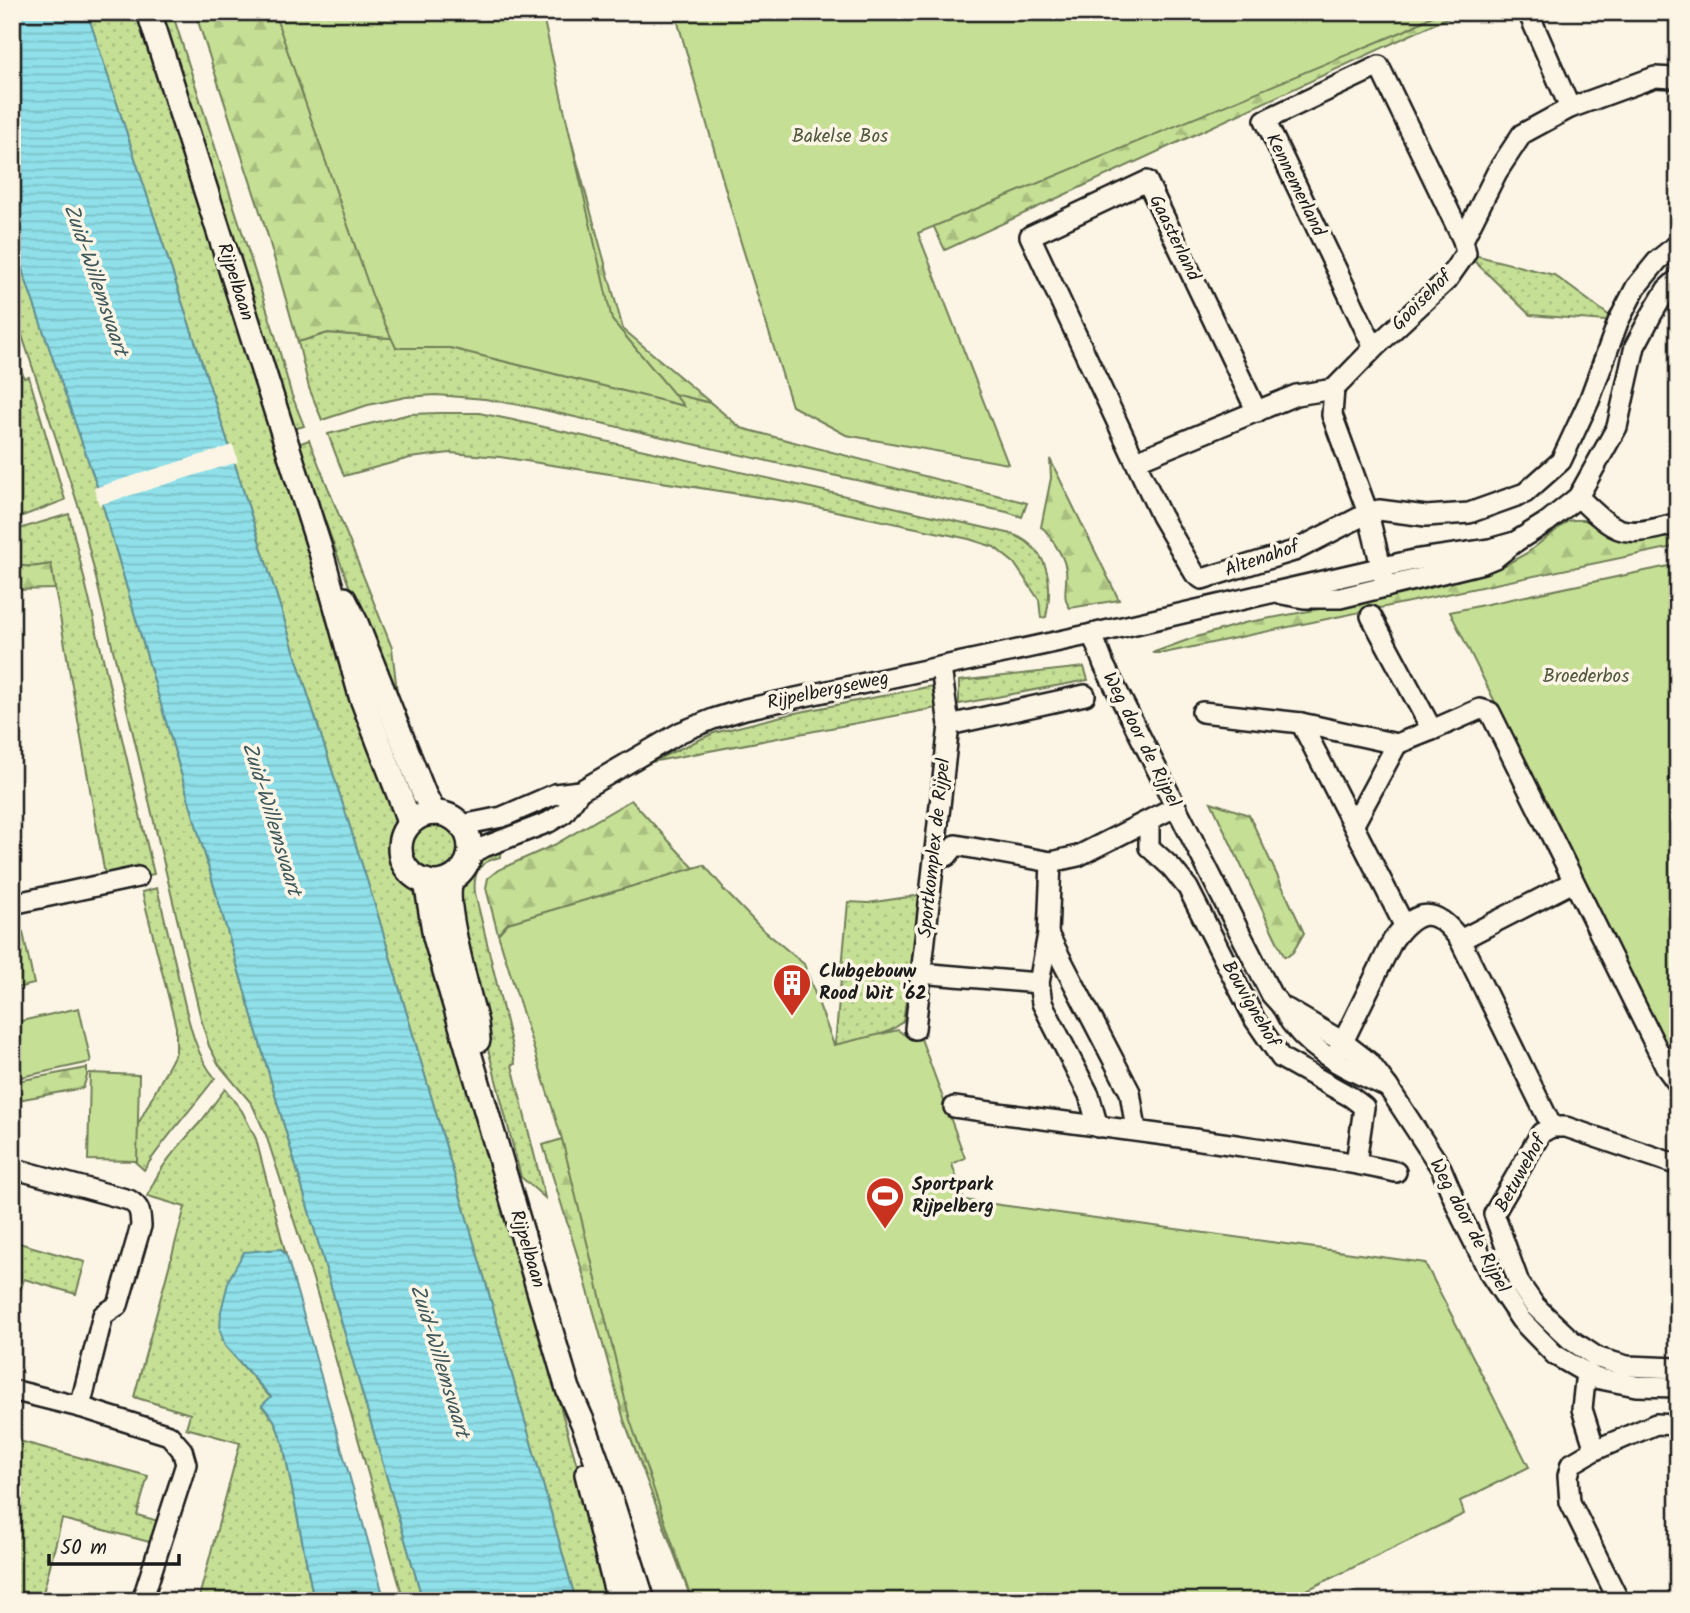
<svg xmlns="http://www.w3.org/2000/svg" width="1690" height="1613" font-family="Kalam,sans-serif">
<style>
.grass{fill:url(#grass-dots);stroke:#707e58;stroke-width:2}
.forest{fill:url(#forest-firs);stroke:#707e58;stroke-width:2}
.green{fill:#c5df95;stroke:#707e58;stroke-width:2}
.water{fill:url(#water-rules);stroke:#619297;stroke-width:2}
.pier{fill:#fcf5e5}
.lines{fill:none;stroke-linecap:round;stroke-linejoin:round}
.minor-casing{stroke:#1c1c1c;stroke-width:24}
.major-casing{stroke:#1c1c1c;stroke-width:28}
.minor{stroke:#fcf5e5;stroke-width:19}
.major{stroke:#fcf5e5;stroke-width:23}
.labels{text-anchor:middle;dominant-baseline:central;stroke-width:7;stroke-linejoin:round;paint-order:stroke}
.park-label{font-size:19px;fill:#4f5640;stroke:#fcf5e5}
.street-label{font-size:19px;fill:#1c1c1c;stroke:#fcf5e5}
.poi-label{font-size:19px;font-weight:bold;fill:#1c1c1c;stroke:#fcf5e5;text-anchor:start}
.water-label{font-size:21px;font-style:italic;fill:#3e575a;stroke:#fcf5e5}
</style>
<defs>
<pattern id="grass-dots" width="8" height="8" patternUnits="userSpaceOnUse" patternTransform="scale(1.75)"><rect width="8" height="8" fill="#c5df95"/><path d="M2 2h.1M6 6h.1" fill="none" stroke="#a9bf80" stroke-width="1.8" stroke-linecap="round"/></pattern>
<pattern id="forest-firs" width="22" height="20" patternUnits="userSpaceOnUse" patternTransform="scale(1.75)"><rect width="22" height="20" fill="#c5df95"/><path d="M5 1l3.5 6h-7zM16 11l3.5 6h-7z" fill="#a9bf80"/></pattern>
<pattern id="water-rules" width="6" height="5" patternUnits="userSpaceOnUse" patternTransform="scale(1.75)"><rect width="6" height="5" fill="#8fe0e9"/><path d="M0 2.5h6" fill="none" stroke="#7bc0c7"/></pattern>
</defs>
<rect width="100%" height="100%" fill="#fcf5e5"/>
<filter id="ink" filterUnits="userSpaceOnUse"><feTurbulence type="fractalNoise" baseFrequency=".0143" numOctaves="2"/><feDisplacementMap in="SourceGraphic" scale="14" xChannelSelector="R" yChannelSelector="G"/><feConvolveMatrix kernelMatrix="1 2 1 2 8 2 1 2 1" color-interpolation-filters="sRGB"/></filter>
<g filter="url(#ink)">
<g class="grass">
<path d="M87,12h49l19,55 246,755c-12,14 -12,36 0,51 4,6 13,8 16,14 5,9 6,33 8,43l176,620 12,51h-37l-91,-321 -108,-368 -153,-482z"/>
<polygon points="156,12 172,12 275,335 291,393 304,426 293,429"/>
<polygon points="12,240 98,489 423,1601 404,1601 313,1279 266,1135 252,1104 219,1065 209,1046 200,1015 80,511 12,305"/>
<polygon points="1466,253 1554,275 1618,322 1530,315"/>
<polygon points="328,333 476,345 498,349 711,403 741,428 1027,503 1022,517 1007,512 785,465 531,407 485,399 436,395 406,397 368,405 322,420 309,388 298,342"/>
<polygon points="12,342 24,378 29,377 65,500 12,520"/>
<path d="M439,413h40l34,7 499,114c36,14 42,47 34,83l-5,1 -2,-18 -25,-37 -20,-16 -25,-8 -172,-36 -297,-46 -50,-4 -40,5 -66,18 -16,-42 82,-20z"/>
<path d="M309,440l83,208 9,78c-33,-95 -72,-187 -103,-282z"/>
<path d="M69,514l85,360 -33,7h-15l-55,-316c-13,0 -28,5 -39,-4v-30z"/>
<polygon points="1084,667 1088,680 959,704 959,681"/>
<polygon points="938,685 942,707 651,762 714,733 790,714"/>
<circle cx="434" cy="847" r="24"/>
<path d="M501,846l-1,11c-22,5 -27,16 -25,36l37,154 3,17 -3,1 33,133 -24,-21 -51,-198 -16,-96c9,-6 15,-12 19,-23z"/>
<path d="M157,888c8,31 15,61 22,92 8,32 14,72 36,98 -23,31 -50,59 -71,92l-12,-11 5,-33 39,-74v-25l-34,-135z"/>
<path d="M922,895l-19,126c-12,15 -49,20 -68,24l13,-143 20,1z"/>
<path d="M225,1089l17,22 14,28 30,116 -5,-6 -56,97 46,52 -9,8 12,14 9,23 31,158h-116l42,-158 -54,-15 4,-14 -56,-17 51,-190 -37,-11c10,-30 34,-53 54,-76 8,-10 15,-21 23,-31z"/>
<polygon points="12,1241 85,1262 76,1294 24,1279 12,1319"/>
<polygon points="12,1439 148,1476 137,1515 162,1522 157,1544 62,1519 41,1601 12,1601"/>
</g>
<g class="forest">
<polygon points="195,12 536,12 623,329 711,403 476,345 328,333 298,342 267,233"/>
<polygon points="829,12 1460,12 945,250"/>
<path d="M1050,459l69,141 -49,8c-9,-11 -2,-25 -4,-38 -2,-15 -13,-28 -21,-40l-4,-3 10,-49z"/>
<polygon points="1574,520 1585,520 1596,526 1678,530 1678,546 1164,653 1152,653 1193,638 1244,623 1421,590 1472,577 1505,565 1527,553 1568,521"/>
<path d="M12,561c11,9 26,5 39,3l4,25 -43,1z"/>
<polygon points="631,800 705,880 517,938 498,934 486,888 488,878 498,870 554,845"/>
<polygon points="1211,802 1249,815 1304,933 1293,952 1288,956 1284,956"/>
<polygon points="87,1068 87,1076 83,1088 12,1101 12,1082"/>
<polygon points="562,1139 693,1601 692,1601 624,1420 585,1280 543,1145"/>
</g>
<g class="green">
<polygon points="274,12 542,12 612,320 684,406 450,348 396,348 373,298"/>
<polygon points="675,12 1440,12 1404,31 918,233 1008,464 846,435 792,406 738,233"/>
<polygon points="1678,564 1678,1068 1450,612"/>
<polygon points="704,865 723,887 723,889 761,928 804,964 834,1045 898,1030 906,1036 920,1036 965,1158 952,1164 964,1200 1425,1263 1529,1467 1460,1501 1464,1514 1284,1601 692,1601 630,1420 562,1139 498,934 508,923"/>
<polygon points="23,932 34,984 12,989 12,934"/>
<polygon points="79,1008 91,1062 12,1079 12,1023"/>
<polygon points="90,1073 139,1075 137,1161 88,1160"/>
</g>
<g class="water">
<polygon points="12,12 87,12 224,430 377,912 485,1280 576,1601 423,1601 98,489 12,240"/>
<polygon points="281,1249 287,1257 385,1601 314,1601 283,1443 274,1420 262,1405 271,1397 225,1346 220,1330 221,1311 229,1279 244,1252"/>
</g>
<polygon class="pier" points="233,445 238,462 99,505 94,488"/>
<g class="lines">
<g class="minor-casing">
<g id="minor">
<polyline points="1528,12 1570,108"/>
<polyline points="1374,348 1265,120 1379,66 1463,240"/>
<polyline points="1257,412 1147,181 1030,236 1161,516 1195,574 1202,579 1294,551 1368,513 1379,510 1426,516 1469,513 1525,493 1561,461 1589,401 1618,322 1636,287 1658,260 1678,244"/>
<polyline points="1136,461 1296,395 1334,389"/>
<path d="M1578,497c13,11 31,33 50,34 16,2 34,-4 50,-8"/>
<polyline points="1386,587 1368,513 1332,415 1334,389 1374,348 1447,280 1466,253 1463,240 1497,172 1522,134 1570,108 1655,77 1674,78"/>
<polyline points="1282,594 1304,598 1340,598 1483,563 1495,558 1515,542 1547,522 1578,497 1617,427 1635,346 1652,314 1667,289 1678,279"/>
<polyline points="1371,616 1432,730"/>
<polyline points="1202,712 1301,723 1397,744 1432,730 1480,709 1490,712 1667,1069 1678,1084"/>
<polyline points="1301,723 1404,925"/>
<polyline points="949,725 1085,695"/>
<polyline points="1149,821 1149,847 1172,868 1188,888 1255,1020 1281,1058 1351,1097 1364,1107 1356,1163"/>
<polyline points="1354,824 1397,744"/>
<polyline points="462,825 502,817 555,794 580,791 681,732 713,719 745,709 1092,634"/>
<polyline points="469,855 484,847 549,822 564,813 580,791"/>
<polyline points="947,856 956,845 1051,862 1078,856 1175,807"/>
<polyline points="1051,862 1048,934 1039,983 1042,1003 1089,1095 1098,1127"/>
<polyline points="12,904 138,877"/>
<polyline points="1048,934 1130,1092 1136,1130"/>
<polyline points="1460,940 1573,882"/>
<polyline points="931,974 1039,983"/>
<polyline points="1287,1009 1343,1042 1369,1062 1388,1087 1441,1168 1462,1218 1490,1274 1521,1320 1555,1355 1595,1378 1636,1386 1678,1387"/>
<polyline points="915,1029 949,725 941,668"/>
<path d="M1337,1054l56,-114c24,-33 43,-33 67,0l92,187"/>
<path d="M1388,1087c-35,-15 -71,-31 -95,-62 -5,-5 -7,-13 -11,-18 -3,-5 -8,-9 -11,-13l-167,-329 -12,-31 322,-74 76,-11 25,-7"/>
<path d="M954,1107c99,14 197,25 295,40 50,7 99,14 147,25"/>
<polyline points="1678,1165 1566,1127 1552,1127 1541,1133 1494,1214 1519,1283 1535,1306 1571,1340 1598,1358 1627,1366 1678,1368"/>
<path d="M12,1168l117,32c12,8 11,12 12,26l-23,79 -15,10 -23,92"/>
<polyline points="1586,1372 1582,1409 1595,1450"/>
<polyline points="12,1390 80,1407 169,1435 182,1450 186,1464 142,1601"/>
<polyline points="1619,1601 1570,1502 1568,1476 1571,1464 1595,1450 1656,1424 1678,1425"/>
</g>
</g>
<g class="major-casing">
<g id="major">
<polyline points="149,12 321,552 361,696 405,810 409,824"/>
<polyline points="344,599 356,623 424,794 434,813"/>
<circle cx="435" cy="848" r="35"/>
<path d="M452,879c-11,22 17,116 24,144l2,17"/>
<polyline points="426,881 435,937 568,1389 583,1423 612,1503 643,1601"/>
<polyline points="587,1474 619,1601"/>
</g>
</g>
<use href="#minor" class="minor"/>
<use href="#major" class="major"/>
</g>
</g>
<defs>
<g id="building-pin" transform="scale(2.0125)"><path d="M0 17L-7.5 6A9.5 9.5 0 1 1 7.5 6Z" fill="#c8321e" stroke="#fcf5e5"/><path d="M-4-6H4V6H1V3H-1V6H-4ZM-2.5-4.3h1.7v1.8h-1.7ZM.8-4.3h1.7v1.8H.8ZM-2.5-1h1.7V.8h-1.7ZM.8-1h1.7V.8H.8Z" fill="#fff"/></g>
<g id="stadium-pin" transform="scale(2.0125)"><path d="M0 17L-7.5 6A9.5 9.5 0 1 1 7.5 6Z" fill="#c8321e" stroke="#fcf5e5"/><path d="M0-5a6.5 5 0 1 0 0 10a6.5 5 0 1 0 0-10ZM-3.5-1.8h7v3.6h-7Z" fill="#fff"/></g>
</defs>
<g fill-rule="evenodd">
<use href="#building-pin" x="792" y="983"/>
<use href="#stadium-pin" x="885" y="1196"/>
</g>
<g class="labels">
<g class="park-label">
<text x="840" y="137">Bakelse Bos</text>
<text x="1586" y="677">Broederbos</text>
</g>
<g class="street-label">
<text transform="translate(1295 185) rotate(64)">Kennemerland</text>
<text transform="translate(1174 238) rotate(64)">Gaasterland</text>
<text transform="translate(235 282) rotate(72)">Rijpelbaan</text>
<text transform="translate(1422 301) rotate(-45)">Gooisehof</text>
<text transform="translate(1262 559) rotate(-19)">Altenahof</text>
<text transform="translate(828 691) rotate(-12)">Rijpelbergseweg</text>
<text transform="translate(1141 740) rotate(63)">Weg door de Rijpel</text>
<text transform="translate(935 848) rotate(-84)">Sportkomplex de Rijpel</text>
<text transform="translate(1250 1004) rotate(60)">Bouvignehof</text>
<text transform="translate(1521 1174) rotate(-61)">Betuwehof</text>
<text transform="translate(1469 1226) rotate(62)">Weg door de Rijpel</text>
<text transform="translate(527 1249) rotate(73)">Rijpelbaan</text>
</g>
<g class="poi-label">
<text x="819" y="972">Clubgebouw<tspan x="819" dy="22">Rood Wit '62</tspan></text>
<text x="912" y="1185">Sportpark<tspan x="912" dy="22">Rijpelberg</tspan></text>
</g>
<g class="water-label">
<text transform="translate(95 280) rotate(71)">Zuid-Willemsvaart</text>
<text transform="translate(271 819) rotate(73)">Zuid-Willemsvaart</text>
<text transform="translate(439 1361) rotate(73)">Zuid-Willemsvaart</text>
</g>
</g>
<rect width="1690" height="1613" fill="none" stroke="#fcf5e5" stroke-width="42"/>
<rect x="21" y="21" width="1648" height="1571" fill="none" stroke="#1c1c1c" stroke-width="2.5" filter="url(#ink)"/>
<path d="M49 1554v10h130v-10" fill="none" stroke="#1c1c1c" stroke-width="3.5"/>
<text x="60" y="1554" font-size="21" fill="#1c1c1c" stroke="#fcf5e5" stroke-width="5" paint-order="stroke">50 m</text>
</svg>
